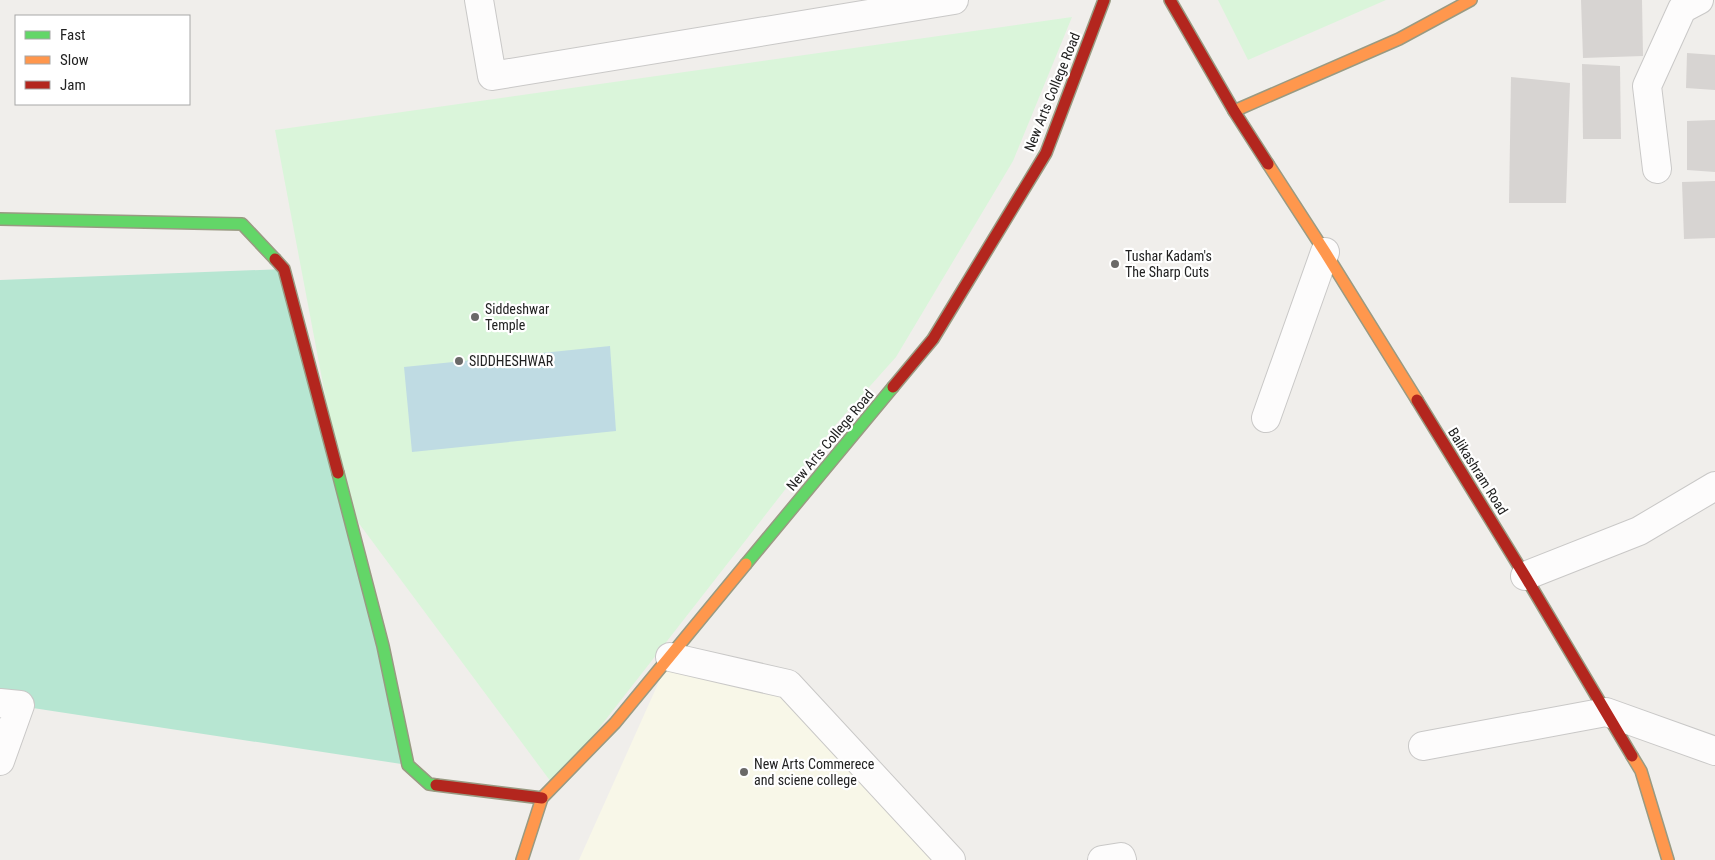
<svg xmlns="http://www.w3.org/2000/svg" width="1715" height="860" font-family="'Roboto Condensed',sans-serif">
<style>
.education{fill:#f8f7e8}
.park{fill:#daf5da}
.pitch{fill:#b7e6d2}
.water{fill:#bfdbe3}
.building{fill:#d7d4d2}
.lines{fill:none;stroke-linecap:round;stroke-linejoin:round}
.street-casing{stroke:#c9c8c7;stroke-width:30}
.fast-casing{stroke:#999a82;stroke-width:14}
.slow-casing{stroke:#999a82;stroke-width:14}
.jam-casing{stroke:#999a82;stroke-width:14}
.street{stroke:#fdfcfc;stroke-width:28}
.fast{stroke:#63d668;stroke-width:11}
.slow{stroke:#ff974d;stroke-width:11}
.jam{stroke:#b3261e;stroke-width:11}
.poi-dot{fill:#6a6968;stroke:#fff;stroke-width:2}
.labels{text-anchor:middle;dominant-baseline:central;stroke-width:4.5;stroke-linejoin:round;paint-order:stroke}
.street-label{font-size:14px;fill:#222;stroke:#fff}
.poi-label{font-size:14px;fill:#222;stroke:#fff;text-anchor:start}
</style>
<rect width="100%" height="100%" fill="#f0eeeb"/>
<polygon class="education" points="670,657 788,684 951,860 579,860"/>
<g class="park">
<polygon points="1218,0 1386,0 1248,60"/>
<polygon points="1072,17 1013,161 896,357 837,423 554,786 346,506 275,130"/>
</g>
<polygon class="pitch" points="284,269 408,765 0,703 0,280"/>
<polygon class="water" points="610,346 616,431 412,452 404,367"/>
<g class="building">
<polygon points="1581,0 1642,0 1643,56 1583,58"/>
<polygon points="1687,53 1715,55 1715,90 1686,88"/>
<polygon points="1582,64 1620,66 1621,139 1583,139"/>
<polygon points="1511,77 1570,83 1566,203 1509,203"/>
<polygon points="1715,120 1715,172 1687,170 1687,121"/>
<polygon points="1715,181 1715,238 1684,239 1682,182"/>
</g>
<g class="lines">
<g class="street-casing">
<g id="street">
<polyline points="479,0 492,76 954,0"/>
<polyline points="1657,169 1647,86 1682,9 1699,0"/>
<polyline points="1266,418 1325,252"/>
<polyline points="1525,576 1639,531 1715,486"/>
<polyline points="670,657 788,684 951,860"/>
<polyline points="0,703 20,705 0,761"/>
<polyline points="1423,746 1606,712 1715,751"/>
<polyline points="1102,860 1121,857 1122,860"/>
</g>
</g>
<g class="fast-casing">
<g id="fast">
<polyline points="0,219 242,224 275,259"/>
<polyline points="338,473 383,646 408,765 429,784 436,785"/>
<polyline points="746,564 893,387"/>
</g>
</g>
<g class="slow-casing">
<g id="slow">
<polyline points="1234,111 1399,39 1471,0"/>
<polyline points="1268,164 1325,252 1417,400"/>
<polyline points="1632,756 1641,771 1668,860"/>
<polyline points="522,860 542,798 615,723 746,564"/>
</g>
</g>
<g class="jam-casing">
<g id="jam">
<polyline points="1170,0 1234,111 1268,164"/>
<polyline points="275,259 284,269 338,473"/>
<polyline points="893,387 933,339 1046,153 1104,0"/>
<polyline points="1417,400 1525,576 1632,756"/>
<polyline points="436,785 542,798"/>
</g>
</g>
<use href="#street" class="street"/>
<use href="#fast" class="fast"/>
<use href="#slow" class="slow"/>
<use href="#jam" class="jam"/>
</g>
<g class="poi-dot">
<circle cx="1115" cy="264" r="5"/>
<circle cx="475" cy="317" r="5"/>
<circle cx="459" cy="361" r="5"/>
<circle cx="744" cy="772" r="5"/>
</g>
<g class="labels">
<g class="street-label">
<text transform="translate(1052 92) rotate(-68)">New Arts College Road</text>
<text transform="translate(830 440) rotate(-50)">New Arts College Road</text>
<text transform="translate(1478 471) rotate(58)">Balikashram Road</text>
</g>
<g class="poi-label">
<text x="1125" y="256">Tushar Kadam's<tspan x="1125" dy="16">The Sharp Cuts</tspan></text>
<text x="485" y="309">Siddeshwar<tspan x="485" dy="16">Temple</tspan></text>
<text x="469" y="361">SIDDHESHWAR</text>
<text x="754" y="764">New Arts Commerece<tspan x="754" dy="16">and sciene college</tspan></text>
</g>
</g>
<rect x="15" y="15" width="175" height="90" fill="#ffffff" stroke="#a7a7a7"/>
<rect x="25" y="31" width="25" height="8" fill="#63d668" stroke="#a7a7a7"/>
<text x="60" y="40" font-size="15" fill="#222222">Fast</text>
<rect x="25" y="56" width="25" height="8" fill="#ff974d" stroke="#a7a7a7"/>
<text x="60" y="65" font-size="15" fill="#222222">Slow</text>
<rect x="25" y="81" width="25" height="8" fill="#b3261e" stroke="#a7a7a7"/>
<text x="60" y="90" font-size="15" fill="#222222">Jam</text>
</svg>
